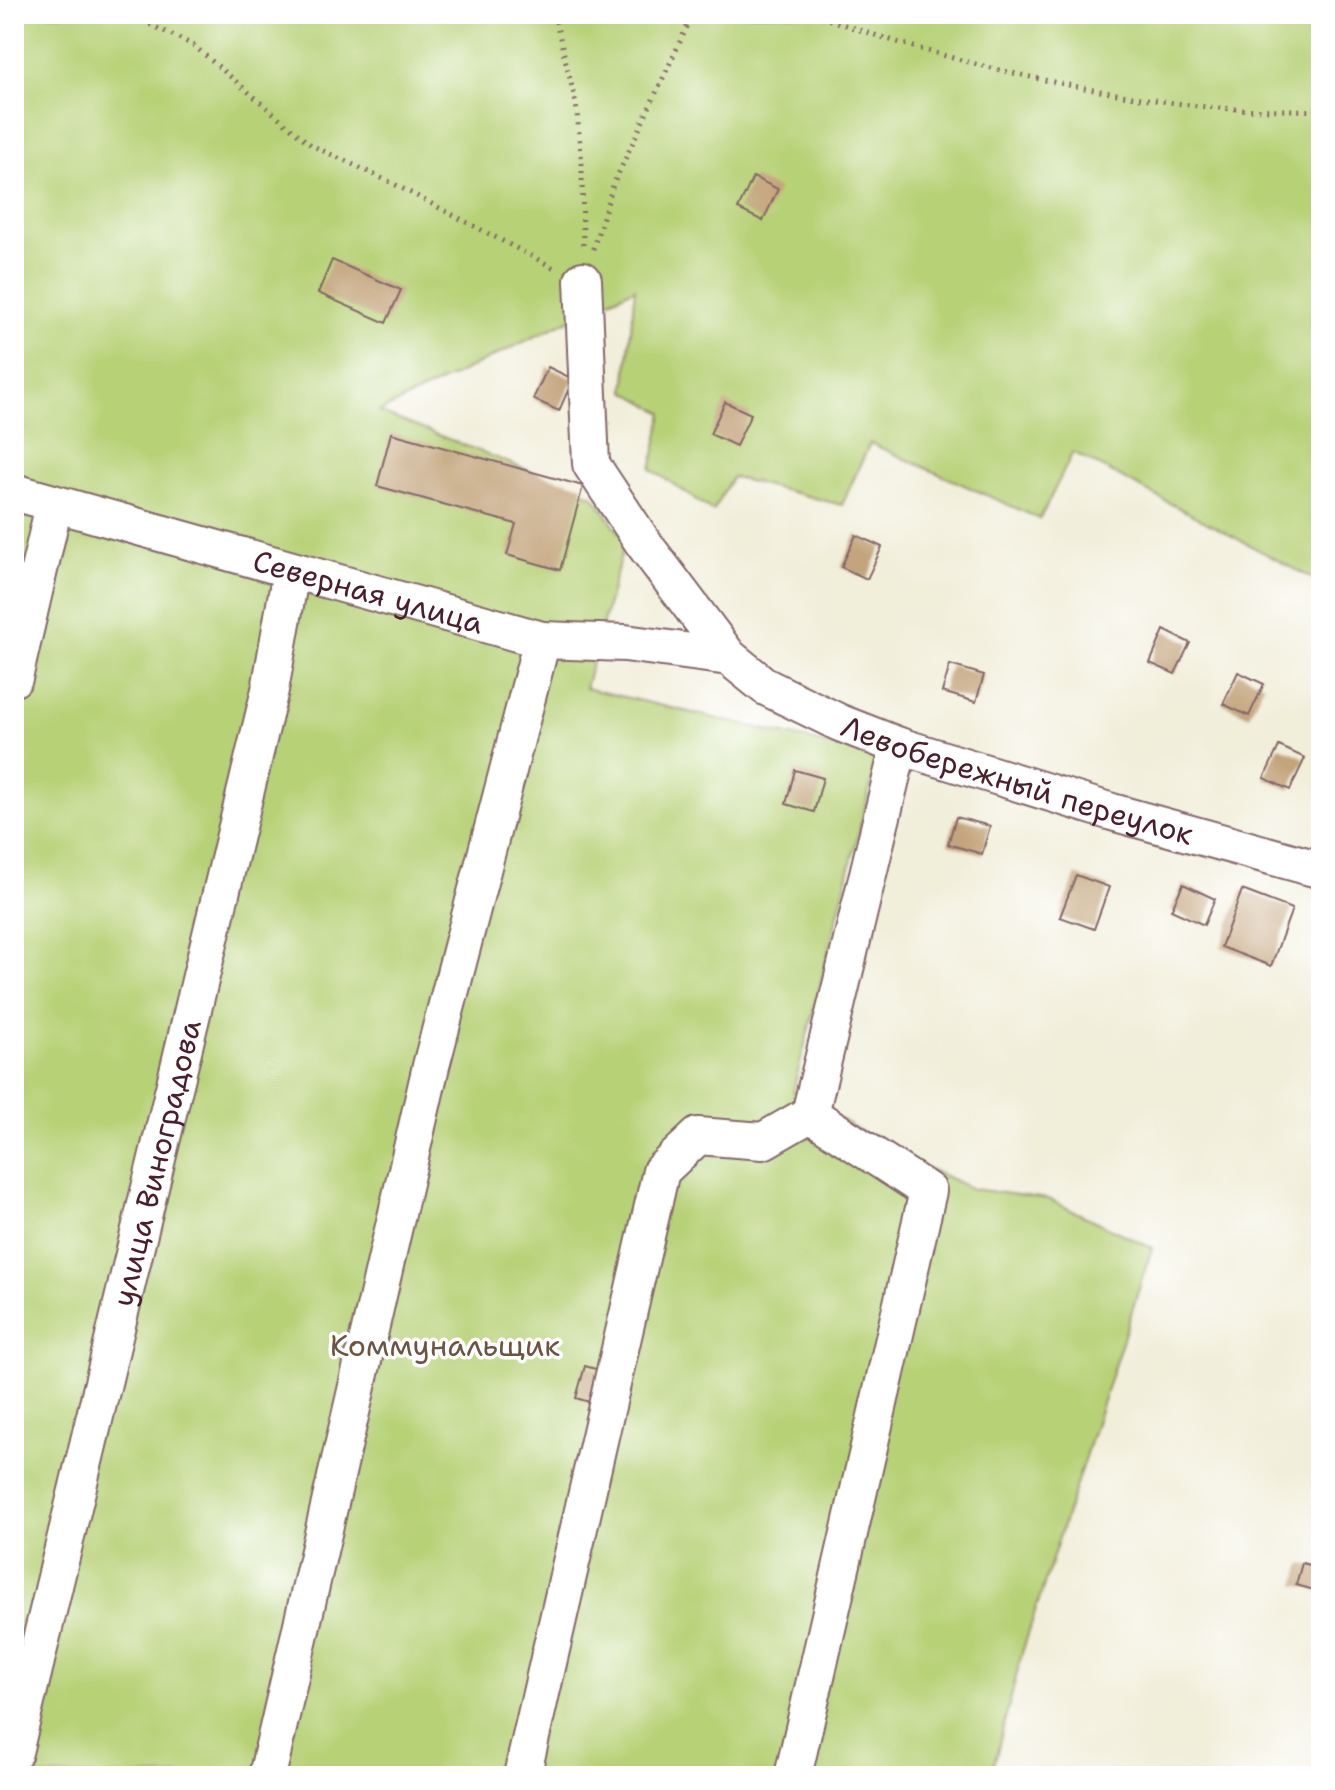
<svg xmlns="http://www.w3.org/2000/svg" width="1335" height="1790" font-family="'Shantell Sans',sans-serif">
<style>
.green{fill:#b7d177;stroke:#807851;stroke-width:2}
.building{fill:#c3a47b}
.lines{fill:none;stroke-linecap:round;stroke-linejoin:round}
.street-casing{stroke:#846768;stroke-width:40}
.path{stroke:#846768;stroke-width:5;stroke-dasharray:2 6;stroke-linecap:butt}
.street{stroke:#fff;stroke-width:36}
.labels{text-anchor:middle;dominant-baseline:central;stroke-width:7;stroke-linejoin:round;paint-order:stroke}
.street-label{font-size:30px;fill:#4a1f2b;stroke:#fff}
.park-label{font-size:30px;fill:#6b5442;stroke:#fff}
</style>
<rect width="100%" height="100%" fill="#fff"/>
<filter id="ink" filterUnits="userSpaceOnUse"><feTurbulence type="fractalNoise" baseFrequency=".0125" numOctaves="2"/><feDisplacementMap in="SourceGraphic" scale="16" xChannelSelector="R" yChannelSelector="G"/><feConvolveMatrix kernelMatrix="1 2 1 2 8 2 1 2 1" color-interpolation-filters="sRGB"/></filter>
<filter id="wash" filterUnits="userSpaceOnUse"><feTurbulence type="fractalNoise" baseFrequency=".006" numOctaves="4" result="noise"/><feDisplacementMap in="SourceGraphic" scale="32" xChannelSelector="R" yChannelSelector="G"/><feGaussianBlur stdDeviation="1.8" result="paint"/><feColorMatrix in="noise" values="0 0 0 0 0 0 0 0 0 0 0 0 0 0 0 0 0 1.4 0 .05"/><feComposite in="paint" operator="in"/></filter>
<g filter="url(#wash)">
<rect width="100%" height="100%" fill="#f1eeda"/>
<polygon class="green" points="14,14 1321,14 1321,583 1073,452 1040,519 870,443 842,505 732,477 713,511 651,469 663,413 625,391 635,288 379,412 594,496 625,541 585,688 878,756 793,1091 909,1160 973,1189 1048,1199 1152,1248 1022,1653 991,1776 14,1776"/>
<g id="blocks">
<g class="building">
<polygon points="753,177 778,189 763,221 738,209"/>
<polygon points="332,260 401,290 386,323 318,293"/>
<polygon points="548,367 573,379 559,411 533,399"/>
<polygon points="725,402 751,414 736,446 710,434"/>
<polygon points="391,433 583,486 560,570 507,555 516,524 377,486"/>
<polygon points="856,535 882,547 867,579 841,567"/>
<polygon points="1164,630 1190,643 1175,674 1150,663"/>
<polygon points="950,665 984,675 976,702 942,692"/>
<polygon points="1238,672 1264,684 1249,716 1223,704"/>
<polygon points="1279,746 1305,758 1290,790 1264,778"/>
<polygon points="795,770 823,778 814,812 786,804"/>
<polygon points="956,817 990,826 982,854 948,844"/>
<polygon points="1076,875 1109,887 1094,929 1060,917"/>
<polygon points="1183,884 1215,899 1204,925 1171,910"/>
<polygon points="1242,890 1292,909 1271,966 1221,947"/>
<polygon points="585,1366 606,1372 596,1404 576,1398"/>
<polygon points="1302,1563 1321,1568 1318,1591 1296,1585"/>
</g>
</g>
</g>
<g filter="url(#ink)">
<use href="#blocks" fill-opacity="0" stroke="#846768" stroke-width="2"/>
<g class="lines">
<g class="street-casing">
<g id="street">
<path id="s1" d="M583,280l8,184 53,80 85,113 37,30 74,36 59,23 213,66 209,58"/>
<path id="s2" d="M14,492l528,148 83,3 104,14"/>
<polyline points="14,678 54,505"/>
<path id="s3" d="M14,1752l256,-1062 21,-119"/>
<polyline points="267,1776 431,1066 542,640"/>
<polyline points="522,1776 661,1171 698,1136 763,1141 810,1114 899,746"/>
<polyline points="793,1776 928,1191 810,1114"/>
</g>
</g>
<g class="path">
<polyline points="128,14 193,45 311,145 390,182 556,269"/>
<polyline points="554,14 576,103 582,164 583,251"/>
<path d="M814,14c119,44 259,77 385,92 40,5 82,3 122,5"/>
<polyline points="593,249 613,185 693,14"/>
</g>
<use href="#street" class="street"/>
</g>
</g>
<g class="labels">
<g class="street-label">
<text stroke="none"><textPath href="#s2" startOffset="368">Северная улица</textPath></text>
<text stroke="none"><textPath href="#s1" startOffset="738">Левобережный переулок</textPath></text>
<text stroke="none"><textPath href="#s3" startOffset="606">улица Виноградова</textPath></text>
</g>
<g class="park-label">
<text x="445" y="1345">Коммунальщик</text>
</g>
</g>
<rect width="1335" height="1790" fill="none" stroke="#fff" stroke-width="48"/>
</svg>
